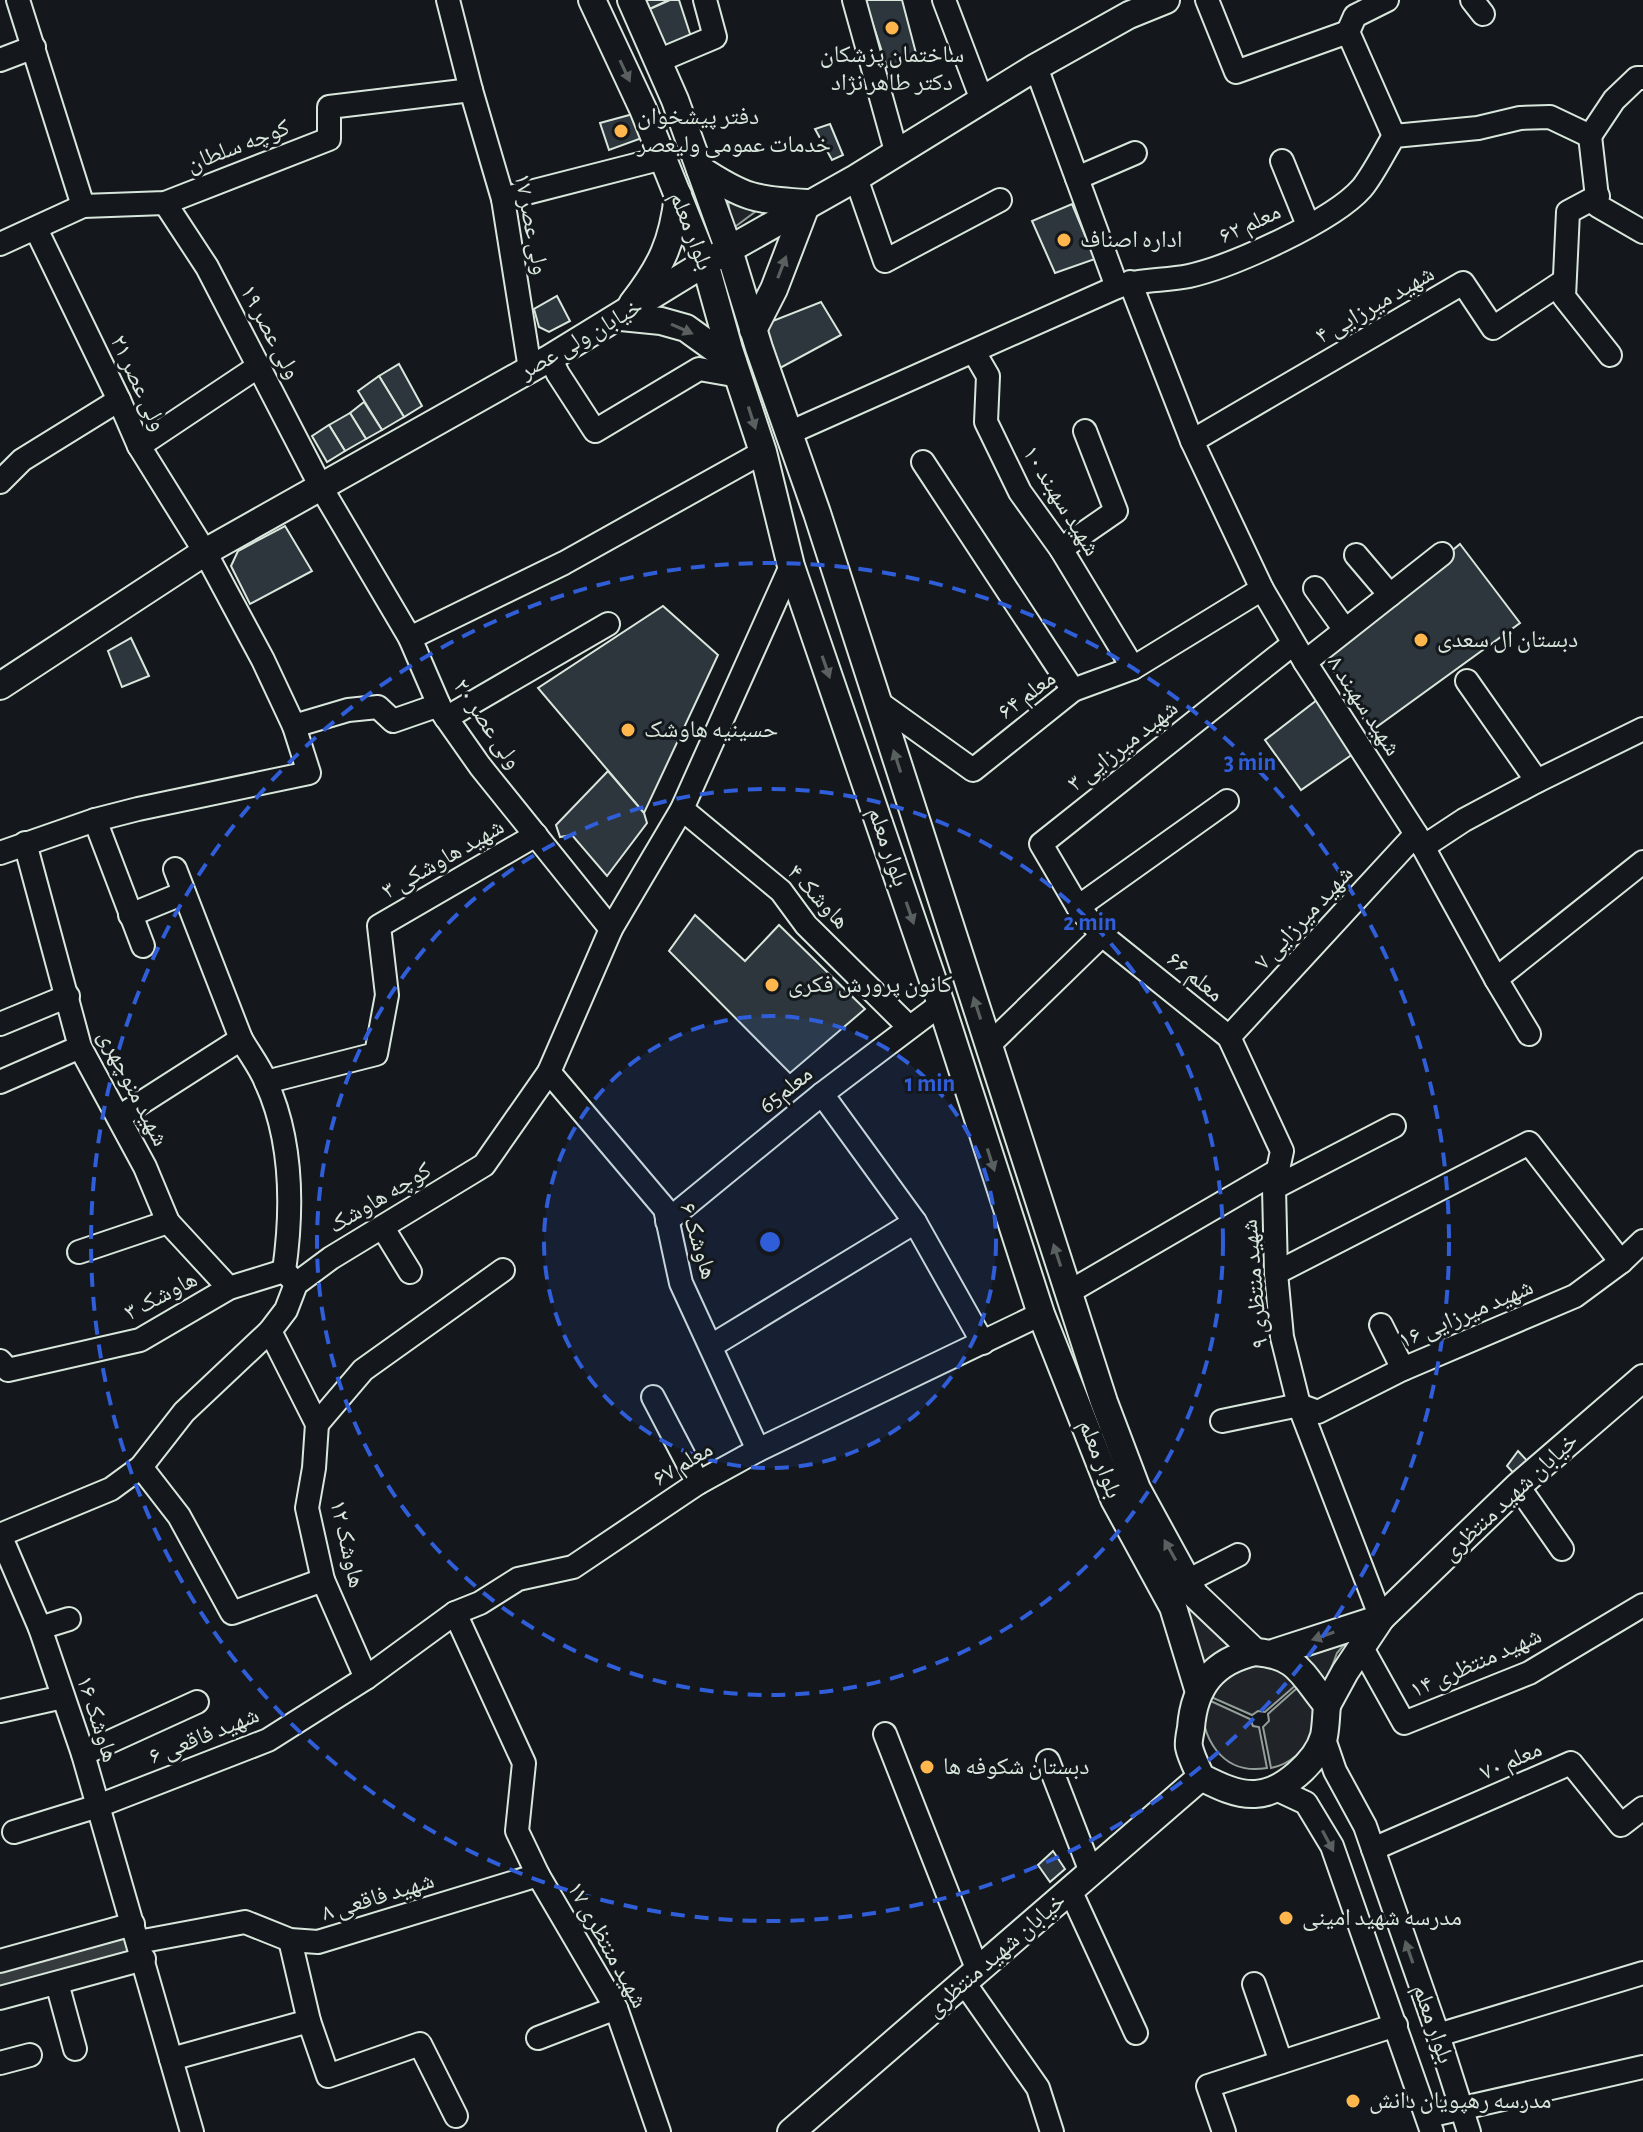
<svg xmlns="http://www.w3.org/2000/svg" width="1643" height="2132" font-family="'Alegreya Sans','Noto Naskh Arabic',sans-serif">
<style>
.green{fill:#202428;stroke:#939e99;stroke-width:2}
.lines{fill:none;stroke-linecap:round;stroke-linejoin:round}
.canal{stroke:#363b3e;stroke-width:20}
.building{fill:#2c363c;stroke:#d8e6dc;stroke-width:2}
.minor-casing{stroke:#d8e6dc;stroke-width:26}
.major-casing{stroke:#d8e6dc;stroke-width:30}
.minor{stroke:#14181c;stroke-width:22}
.major{stroke:#14181c;stroke-width:26}
.oneway{fill:#59605f}
.ring{fill:none;stroke:#305dd8;stroke-width:4;stroke-dasharray:14 10}
.poi-dot{fill:#ffb74d;stroke:#14181c;stroke-width:3}
.labels{text-anchor:middle;dominant-baseline:central;stroke-width:6;stroke-linejoin:round;paint-order:stroke}
.poi-label{font-size:24px;fill:#d8e6dc;stroke:#14181c;text-anchor:start}
.street-label{font-size:24px;fill:#d8e6dc;stroke:#14181c}
.centre{fill:#305dd8;stroke:#14181c;stroke-width:4}
.ring-label{font-size:24px;text-anchor:middle;font-weight:bold;fill:#305dd8;stroke:#14181c;stroke-width:6;stroke-linejoin:round;paint-order:stroke}
</style>
<rect width="100%" height="100%" fill="#14181c"/>
<g class="green">
<polygon points="728,200 755,212 732,229"/>
<polygon points="1193,1596 1251,1651 1207,1679 1174,1606"/>
<polygon points="1369,1615 1337,1653 1319,1701 1292,1659"/>
<polygon points="1238,1657 1304,1678 1265,1712 1258,1711 1252,1715 1204,1694"/>
<path d="M1306,1680c21,33 5,80 -35,88l-8,-41 6,-6 -1,-7z"/>
<path d="M1202,1697l48,22 3,7 6,1 8,41c-45,8 -68,-31 -65,-71z"/>
</g>
<g class="lines">
<polyline class="canal" points="0,1979 121,1944"/>
</g>
<g class="building">
<polygon points="638,0 669,0 643,12"/>
<polygon points="670,0 679,0 693,43 661,48 643,12"/>
<polygon points="865,0 902,0 917,57 887,67"/>
<polygon points="633,114 642,138 609,150 600,123"/>
<polygon points="830,124 843,155 832,160 815,129"/>
<polygon points="1072,204 1095,259 1055,273 1032,221"/>
<polygon points="557,296 570,321 549,332 539,327 534,309"/>
<polygon points="821,302 841,335 780,368 765,324"/>
<polygon points="399,364 422,406 404,417 379,376"/>
<polygon points="379,376 404,417 382,430 358,391"/>
<polygon points="364,402 382,430 366,439 350,413"/>
<polygon points="350,413 366,439 345,451 329,425"/>
<polygon points="329,425 345,451 327,462 312,436"/>
<polygon points="285,526 312,571 250,604 231,566 238,551"/>
<polygon points="1460,544 1520,623 1371,731 1325,657"/>
<polygon points="663,606 718,655 644,813 538,688"/>
<polygon points="131,638 149,676 122,687 108,651"/>
<polygon points="1317,700 1353,754 1301,790 1265,740"/>
<polygon points="608,771 644,813 647,823 607,876 572,835 560,837 556,825"/>
<polygon points="695,915 745,961 779,925 865,1009 790,1073 669,951"/>
<polygon points="1518,1451 1531,1465 1518,1478 1507,1466"/>
<polygon points="1053,1851 1065,1869 1050,1882 1038,1865"/>
</g>
<g class="lines">
<g class="minor-casing">
<g id="minor">
<polyline points="18,0 83,206"/>
<polyline points="448,0 471,90 503,199 530,369"/>
<polyline points="854,0 896,151"/>
<polyline points="944,0 982,100"/>
<polyline points="1207,0 1236,72 1348,32"/>
<polyline points="1472,0 1483,14"/>
<polyline points="1348,32 1394,136"/>
<polyline points="1348,32 1355,16 1387,0"/>
<polyline points="0,60 34,47"/>
<polyline points="658,61 715,37 705,0"/>
<polyline points="1036,67 1117,287"/>
<polyline points="1590,136 1598,206 1643,232"/>
<polyline points="1282,161 1308,225"/>
<polyline points="856,178 885,261 1000,200"/>
<polyline points="1077,178 1135,153"/>
<polyline points="1598,196 1568,212 1564,297 1610,355"/>
<polyline points="503,199 663,158"/>
<polyline points="165,203 207,267 322,489 410,638 442,712 480,766 611,929"/>
<polyline points="0,244 83,206 165,203 329,139 329,107 471,90"/>
<polyline points="1130,282 1192,441 1262,589 1305,662 1416,834 1496,979 1643,862"/>
<polyline points="974,352 988,376 986,422 1020,492 1061,549 1133,668"/>
<polyline points="550,358 558,374 595,431 699,369 739,376"/>
<path d="M789,433l328,-146c23,-8 48,-6 72,-11 44,-10 144,-55 173,-88 12,-15 22,-36 32,-52l84,-8 42,-10 30,-1 40,19 24,-36 23,-22h6"/>
<polyline points="1192,441 1463,283 1493,328 1564,281"/>
<polyline points="139,446 259,366"/>
<polyline points="923,462 1073,690"/>
<polyline points="0,482 22,460 119,400"/>
<polyline points="1061,549 1116,511 1085,431"/>
<polyline points="1356,555 1390,595"/>
<polyline points="1315,588 1345,630"/>
<polyline points="410,638 564,563 763,452"/>
<polyline points="1305,662 1442,554"/>
<polyline points="1467,681 1537,781"/>
<polyline points="878,702 973,770 1073,690 1133,668 1262,589"/>
<polyline points="446,718 608,624"/>
<polyline points="294,726 348,710 378,707 393,721 439,705"/>
<polyline points="682,809 781,891 806,925 909,1027"/>
<polyline points="95,820 143,946"/>
<polyline points="25,843 80,1047 145,1167 168,1222 229,1288"/>
<polyline points="1423,847 1464,820 1537,781 1643,729"/>
<polyline points="0,853 95,820 138,809 309,773 294,726 263,660 205,552 139,446 119,400 36,229"/>
<polyline points="175,869 241,1039"/>
<polyline points="1078,907 1041,844 1293,644"/>
<polyline points="130,915 184,893"/>
<polyline points="1102,935 1078,907 1227,801"/>
<polyline points="1496,979 1529,1034"/>
<polyline points="0,1024 68,996"/>
<polyline points="1229,1037 1416,834"/>
<polyline points="989,1045 1102,935 1229,1037 1282,1151 1274,1188 1276,1273 1282,1337 1299,1405 1381,1618"/>
<polyline points="549,1072 665,1209 681,1283 758,1450"/>
<polyline points="0,1082 80,1047"/>
<polyline points="266,1082 376,1054 387,995 379,926 536,835"/>
<polyline points="822,1094 915,1222 983,1343"/>
<path d="M119,1117l122,-78c8,14 19,28 25,43 27,59 27,126 18,189"/>
<polyline points="1274,1188 1394,1126"/>
<polyline points="667,1221 822,1094 941,1004"/>
<polyline points="383,1228 410,1272"/>
<polyline points="79,1252 168,1222"/>
<polyline points="1276,1273 1529,1143 1621,1262"/>
<polyline points="1069,1292 1279,1170"/>
<polyline points="1381,1325 1403,1369"/>
<polyline points="270,1331 317,1424 314,1468 307,1508 323,1580 366,1678"/>
<polyline points="711,1346 915,1222"/>
<polyline points="0,1361 8,1370 140,1340 229,1288 284,1271 293,1280"/>
<polyline points="653,1397 698,1483"/>
<polyline points="1222,1421 1299,1405 1318,1412 1403,1369 1575,1296 1621,1262 1643,1241"/>
<polyline points="317,1424 363,1370 503,1270"/>
<polyline points="141,1467 179,1516 232,1613 323,1580"/>
<polyline points="1518,1486 1562,1549"/>
<polyline points="0,1535 111,1489 141,1467 184,1412 270,1331 286,1310 296,1284 331,1258 484,1165 549,1072 611,929 682,809 791,566"/>
<polyline points="0,1535 40,1628 83,1754 192,2132"/>
<polyline points="1187,1581 1238,1555"/>
<polyline points="455,1613 524,1763 517,1831 538,1875 616,2008 659,2132"/>
<polyline points="40,1628 69,1619"/>
<polyline points="1361,1646 1404,1723 1529,1673 1643,1605"/>
<polyline points="0,1711 63,1697"/>
<polyline points="885,1734 978,1971"/>
<polyline points="1324,1739 1335,1771 1365,1826 1438,2035 1469,2132"/>
<polyline points="83,1754 197,1702"/>
<polyline points="1048,1761 1091,1872"/>
<polyline points="1276,1789 1306,1803 1332,1846 1432,2132"/>
<polyline points="14,1832 98,1806 268,1740 366,1678 455,1613 480,1603 518,1579 573,1567 698,1483 758,1450 1041,1314"/>
<polyline points="1373,1849 1571,1763 1621,1825 1643,1808"/>
<polyline points="1070,1890 1136,2033"/>
<polyline points="290,1940 309,2021 328,2076 420,2044 456,2116"/>
<polyline points="138,1942 245,1922 290,1940 318,1942 538,1875"/>
<polyline points="0,1961 133,1924"/>
<polyline points="57,1983 75,2049"/>
<polyline points="965,1984 1038,2088 1052,2132"/>
<polyline points="1254,1984 1281,2062"/>
<polyline points="0,1998 144,1959"/>
<polyline points="1438,2035 1643,1973"/>
<polyline points="538,2038 616,2008"/>
<polyline points="171,2059 309,2021"/>
<polyline points="0,2063 30,2055"/>
<polyline points="1428,2116 1643,2067"/>
<polyline points="1224,2132 1208,2086 1396,2025"/>
</g>
</g>
<g class="major-casing">
<g id="major">
<polyline points="592,0 643,109 705,263 729,349 763,452 791,566 941,1004 1041,1314 1114,1499 1173,1607 1198,1689"/>
<polyline points="631,0 675,100 729,250 759,348 817,513 1104,1402 1137,1489 1195,1595 1255,1652"/>
<path d="M700,169c44,29 55,31 107,34l-33,86 -21,41"/>
<path d="M632,304c29,-37 41,-62 46,-109"/>
<polyline points="621,317 661,321 686,328 733,362"/>
<polyline points="0,686 205,552 550,358 705,263 856,178 1036,67 1129,15 1166,0"/>
<polyline points="1381,1618 1518,1486 1643,1378"/>
<path d="M1255,1652c43,3 47,23 72,53 -1,10 -1,21 -3,31 -7,26 -42,57 -69,58 -19,1 -38,-9 -54,-17 -4,-9 -10,-20 -12,-30 -1,-5 1,-13 2,-19 3,-42 23,-67 64,-76z"/>
<polyline points="1273,1653 1381,1618 1345,1672 1327,1705"/>
<polyline points="791,2132 1201,1777"/>
</g>
</g>
<use href="#minor" class="minor"/>
<use href="#major" class="major"/>
</g>
<defs><path id="oneway-solid" d="M-6-.8H1V-3.2L6.5 0L1 3.2V.8H-6Z" transform="scale(2)"/></defs>
<g class="oneway">
<use href="#oneway-solid" transform="translate(625 71) rotate(65)"/>
<use href="#oneway-solid" transform="translate(782 267) rotate(-69)"/>
<use href="#oneway-solid" transform="translate(682 329) rotate(24)"/>
<use href="#oneway-solid" transform="translate(752 418) rotate(72)"/>
<use href="#oneway-solid" transform="translate(826 667) rotate(71)"/>
<use href="#oneway-solid" transform="translate(897 761) rotate(-108)"/>
<use href="#oneway-solid" transform="translate(910 913) rotate(71)"/>
<use href="#oneway-solid" transform="translate(977 1008) rotate(-108)"/>
<use href="#oneway-solid" transform="translate(991 1160) rotate(72)"/>
<use href="#oneway-solid" transform="translate(1057 1255) rotate(-108)"/>
<use href="#oneway-solid" transform="translate(1170 1550) rotate(-119)"/>
<use href="#oneway-solid" transform="translate(1323 1636) rotate(161)"/>
<use href="#oneway-solid" transform="translate(1328 1841) rotate(62)"/>
<use href="#oneway-solid" transform="translate(1409 1952) rotate(-109)"/>
</g>
<circle cx="770" cy="1242" r="226" fill="#305dd8" fill-opacity=".12"/>
<g class="ring">
<circle cx="770" cy="1242" r="226"/>
<circle cx="770" cy="1242" r="453"/>
<circle cx="770" cy="1242" r="679"/>
</g>
<g class="poi-dot">
<circle cx="892" cy="28" r="8"/>
<circle cx="621" cy="131" r="8"/>
<circle cx="1064" cy="240" r="8"/>
<circle cx="1421" cy="640" r="8"/>
<circle cx="628" cy="730" r="8"/>
<circle cx="772" cy="985" r="8"/>
<circle cx="927" cy="1767" r="8"/>
<circle cx="1286" cy="1918" r="8"/>
<circle cx="1353" cy="2101" r="8"/>
</g>
<g class="labels">
<g class="poi-label">
<text x="892" y="55" text-anchor="middle">ساختمان پزشکان<tspan x="892" dy="28">دکتر طاهر نژاد</tspan></text>
<text x="637" y="117">دفتر پیشخوان<tspan x="637" dy="28">خدمات عمومی ولیعصر</tspan></text>
<text x="1080" y="240">اداره اصناف</text>
<text x="1437" y="640">دبستان ال سعدی</text>
<text x="644" y="730">حسینیه هاوشک</text>
<text x="788" y="985">کانون پرورش فکری</text>
<text x="943" y="1767">دبستان شکوفه ها</text>
<text x="1302" y="1918">مدرسه شهید امینی</text>
<text x="1369" y="2101">مدرسه رهپویان دانش</text>
</g>
<g class="street-label">
<text transform="translate(238 146) rotate(-21)">کوچه سلطان</text>
<text transform="translate(531 224) rotate(79)">ولی عصر ۱۷</text>
<text transform="translate(1250 224) rotate(-25)">معلم ۶۲</text>
<text transform="translate(691 231) rotate(69)">بلوار معلم</text>
<text transform="translate(1375 305) rotate(-30)">شهید میرزایی ۴</text>
<text transform="translate(270 332) rotate(62)">ولی عصر ۱۹</text>
<text transform="translate(581 339) rotate(-30)">خیابان ولی عصر</text>
<text transform="translate(138 383) rotate(65)">ولی عصر ۲۱</text>
<text transform="translate(1061 501) rotate(58)">شهید سهبند ۱۰</text>
<text transform="translate(1027 695) rotate(-37)">معلم ۶۴</text>
<text transform="translate(1364 706) rotate(57)">شهید سهبند ۸</text>
<text transform="translate(487 724) rotate(56)">ولی عصر ۲۰</text>
<text transform="translate(1123 746) rotate(-38)">شهید میرزایی ۳</text>
<text transform="translate(888 847) rotate(71)">بلوار معلم</text>
<text transform="translate(443 859) rotate(-30)">شهید هاوشکی ۳</text>
<text transform="translate(818 897) rotate(47)">هاوشک ۴</text>
<text transform="translate(1304 918) rotate(-47)">شهید میرزایی ۷</text>
<text transform="translate(1195 977) rotate(39)">معلم ۶۶</text>
<text transform="translate(133 1088) rotate(63)">شهید منوچهری</text>
<text transform="translate(786 1090) rotate(-39)">معلم65</text>
<text transform="translate(380 1198) rotate(-31)">کوچه هاوشک</text>
<text transform="translate(698 1241) rotate(73)">هاوشک ۶</text>
<text transform="translate(1255 1284) rotate(-95)">شهید منتظری ۹</text>
<text transform="translate(161 1296) rotate(-28)">هاوشک ۳</text>
<text transform="translate(1466 1314) rotate(-23)">شهید میرزایی ۱۶</text>
<text transform="translate(1100 1459) rotate(69)">بلوار معلم</text>
<text transform="translate(683 1464) rotate(-31)">معلم ۶۷</text>
<text transform="translate(1510 1497) rotate(-43)">خیابان شهید منتظری</text>
<text transform="translate(347 1544) rotate(77)">هاوشک ۱۲</text>
<text transform="translate(1476 1663) rotate(-24)">شهید منتظری ۱۴</text>
<text transform="translate(97 1719) rotate(72)">هاوشک ۱۶</text>
<text transform="translate(204 1736) rotate(-22)">شهید فاقعی ۶</text>
<text transform="translate(1511 1761) rotate(-24)">معلم ۷۰</text>
<text transform="translate(378 1897) rotate(-17)">شهید فاقعی ۸</text>
<text transform="translate(607 1945) rotate(61)">شهید منتظری ۱۷</text>
<text transform="translate(996 1955) rotate(-41)">خیابان شهید منتظری</text>
<text transform="translate(1433 2024) rotate(71)">بلوار معلم</text>
</g>
</g>
<circle cx="770" cy="1242" r="12" class="centre"/>
<g class="ring-label">
<text x="1250" y="770">3 min</text>
<text x="1090" y="930">2 min</text>
<text x="930" y="1091">1 min</text>
</g>
</svg>
